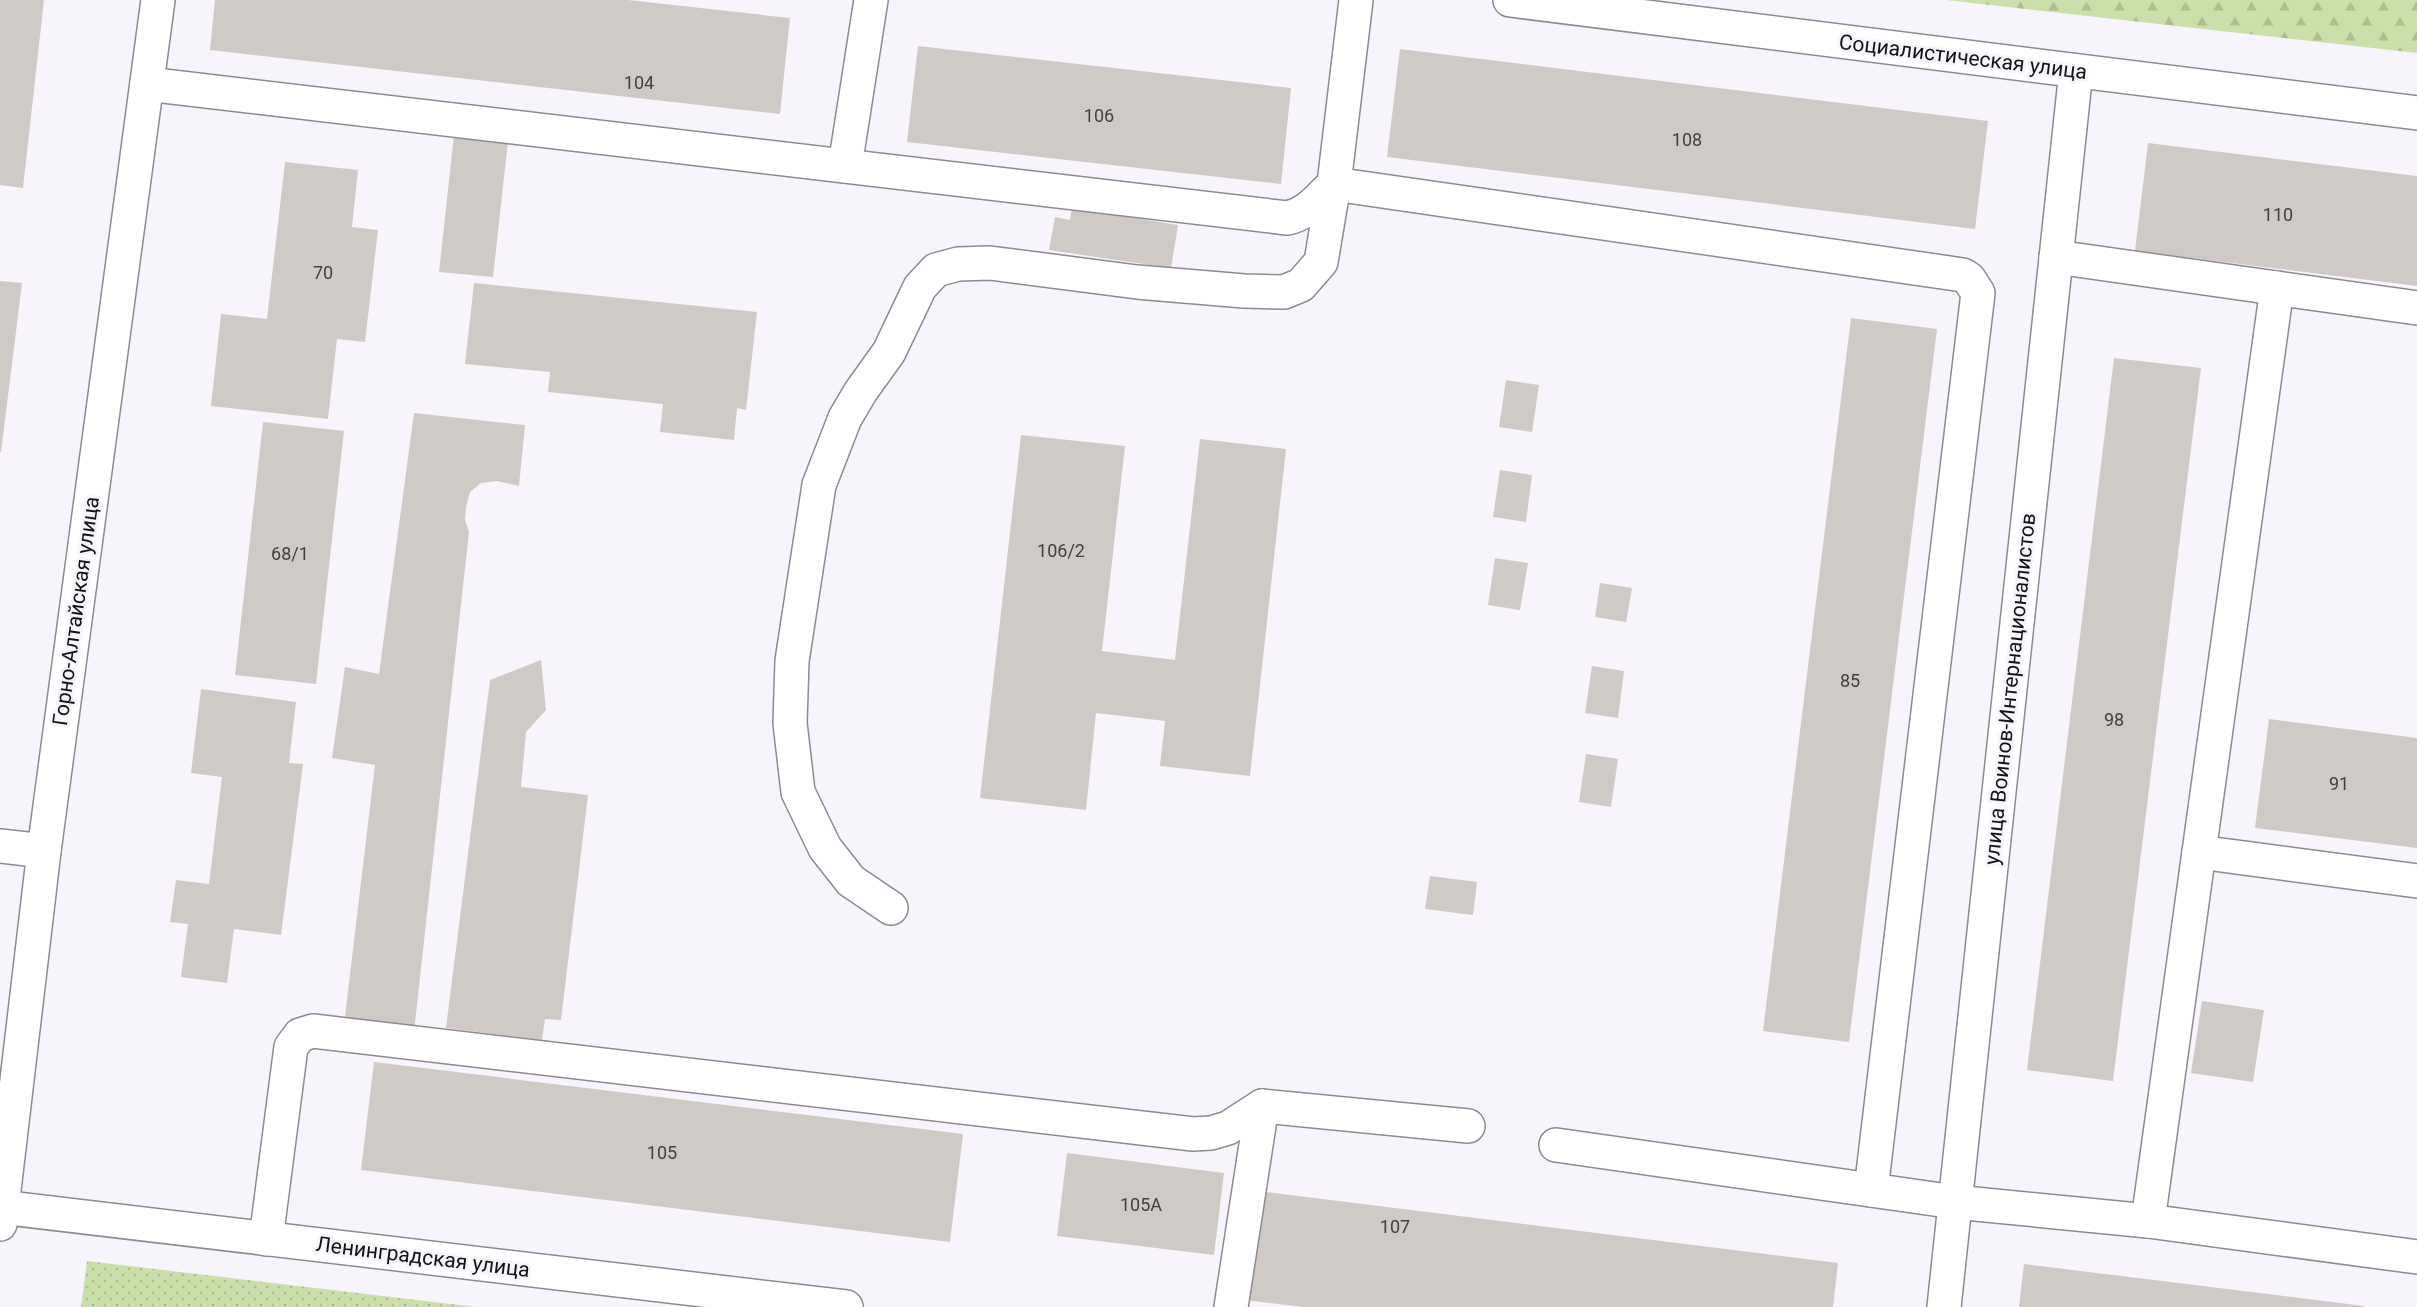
<svg xmlns="http://www.w3.org/2000/svg" width="2417" height="1307" font-family="Roboto,sans-serif">
<style>
.grass{fill:url(#grass-dots)}
.forest{fill:url(#forest-firs)}
.building{fill:#d0cac6}
.lines{fill:none;stroke-linecap:round;stroke-linejoin:round}
.minor-casing{stroke:#8d8b91;stroke-width:36}
.minor{stroke:#fff;stroke-width:33}
.labels{text-anchor:middle;dominant-baseline:central;stroke-width:6;stroke-linejoin:round;paint-order:stroke}
.number-label{font-size:18px;fill:#424040}
.street-label{font-size:21px;fill:#131214;stroke:#f7f5fb}
</style>
<defs>
<pattern id="grass-dots" width="8" height="8" patternUnits="userSpaceOnUse" patternTransform="scale(1.5)"><rect width="8" height="8" fill="#cbdfaa"/><path d="M2 2h.1M6 6h.1" fill="none" stroke="#adbe91" stroke-width="1.8" stroke-linecap="round"/></pattern>
<pattern id="forest-firs" width="22" height="20" patternUnits="userSpaceOnUse" patternTransform="scale(1.5)"><rect width="22" height="20" fill="#cbdfaa"/><path d="M5 1l3.5 6h-7zM16 11l3.5 6h-7z" fill="#adbe91"/></pattern>
</defs>
<rect width="100%" height="100%" fill="#f7f5fb"/>
<polygon class="grass" points="87,1261 476,1307 81,1307"/>
<polygon class="forest" points="1946,0 2417,0 2417,53"/>
<g class="building">
<polygon points="0,0 44,0 23,188 0,185"/>
<polygon points="215,0 628,0 790,18 780,114 210,50"/>
<polygon points="918,46 1291,88 1281,184 907,142"/>
<polygon points="1400,49 1988,121 1975,229 1387,157"/>
<polygon points="454,135 508,141 493,277 439,272"/>
<polygon points="2148,143 2417,176 2417,286 2135,251"/>
<polygon points="285,162 358,170 352,227 378,230 365,342 337,339 328,419 211,406 221,314 267,319"/>
<polygon points="1072,208 1178,225 1171,268 1049,250 1055,217 1070,220"/>
<polygon points="0,281 22,283 1,452 0,452"/>
<polygon points="474,283 757,312 746,410 737,408 734,440 660,432 663,404 548,392 550,372 465,364"/>
<polygon points="1851,318 1937,329 1849,1042 1763,1031"/>
<polygon points="2114,358 2201,368 2113,1081 2027,1070"/>
<polygon points="1506,380 1539,385 1532,432 1499,427"/>
<polygon points="414,413 525,425 519,486 497,481 481,483 470,492 466,507 465,520 469,532 414,1032 344,1025 375,765 332,758 345,667 379,674"/>
<polygon points="263,422 344,431 316,684 235,675"/>
<polygon points="1021,435 1125,446 1102,651 1175,660 1200,439 1286,449 1250,776 1160,766 1165,721 1096,713 1086,810 980,798"/>
<polygon points="1500,470 1532,475 1526,522 1493,517"/>
<polygon points="1495,558 1528,563 1520,610 1488,605"/>
<polygon points="1600,583 1632,588 1626,622 1595,617"/>
<polygon points="541,660 546,710 526,732 521,787 588,795 561,1020 545,1019 542,1040 446,1028 490,680"/>
<polygon points="1592,666 1624,671 1618,718 1585,713"/>
<polygon points="201,689 296,702 289,763 303,764 281,935 234,929 227,983 181,977 188,924 170,922 176,880 209,884 222,777 191,773"/>
<polygon points="2269,719 2417,738 2417,848 2255,828"/>
<polygon points="1586,754 1618,759 1611,807 1579,802"/>
<polygon points="1430,876 1477,882 1473,915 1425,909"/>
<polygon points="2202,1001 2264,1010 2253,1082 2191,1073"/>
<polygon points="374,1062 963,1134 950,1242 361,1170"/>
<polygon points="1067,1153 1224,1173 1214,1255 1057,1236"/>
<polygon points="1250,1190 1838,1263 1833,1307 1304,1307 1236,1299"/>
<polygon points="2024,1264 2364,1306 2364,1307 2019,1307"/>
</g>
<g class="lines">
<g class="minor-casing">
<g id="minor">
<polyline points="1356,0 1334,184 1963,275 1969,279 1978,293 1871,1190"/>
<polyline points="1510,0 2417,113"/>
<path d="M147,84l1140,134c21,-4 32,-20 47,-34"/>
<polyline points="845,166 871,0"/>
<polyline points="2056,257 2417,308"/>
<polyline points="2277,288 2148,1221 2417,1257"/>
<polyline points="0,846 44,851"/>
<polyline points="2199,852 2417,881"/>
<polyline points="891,908 851,881 825,848 798,792 790,723 792,661 819,485 845,418 861,391 889,352 920,287 936,270 958,264 990,263 1137,282 1244,291 1284,292 1301,285 1321,262 1334,184"/>
<polyline points="1556,1145 1955,1202 2148,1221"/>
<polyline points="0,1207 846,1307"/>
<polyline points="0,1224 44,851 158,0"/>
<polyline points="266,1239 291,1047 300,1035 313,1031 1193,1134 1211,1133 1228,1128 1262,1106 1468,1126"/>
<polyline points="1231,1307 1262,1106"/>
<polyline points="1944,1307 2076,71"/>
</g>
</g>
<use href="#minor" class="minor"/>
</g>
<g class="labels">
<g class="number-label">
<text x="639" y="82">104</text>
<text x="1099" y="115">106</text>
<text x="1687" y="139">108</text>
<text x="2278" y="214">110</text>
<text x="323" y="272">70</text>
<text x="1061" y="550">106/2</text>
<text x="290" y="553">68/1</text>
<text x="1850" y="680">85</text>
<text x="2114" y="719">98</text>
<text x="2339" y="783">91</text>
<text x="662" y="1152">105</text>
<text x="1141" y="1204">105А</text>
<text x="1395" y="1226">107</text>
</g>
<g class="street-label">
<text transform="translate(1963 57) rotate(7)">Социалистическая улица</text>
<text transform="translate(76 611) rotate(-82)">Горно-Алтайская улица</text>
<text transform="translate(2010 689) rotate(-84)">улица Воинов-Интернационалистов</text>
<text transform="translate(423 1257) rotate(7)">Ленинградская улица</text>
</g>
</g>
</svg>
